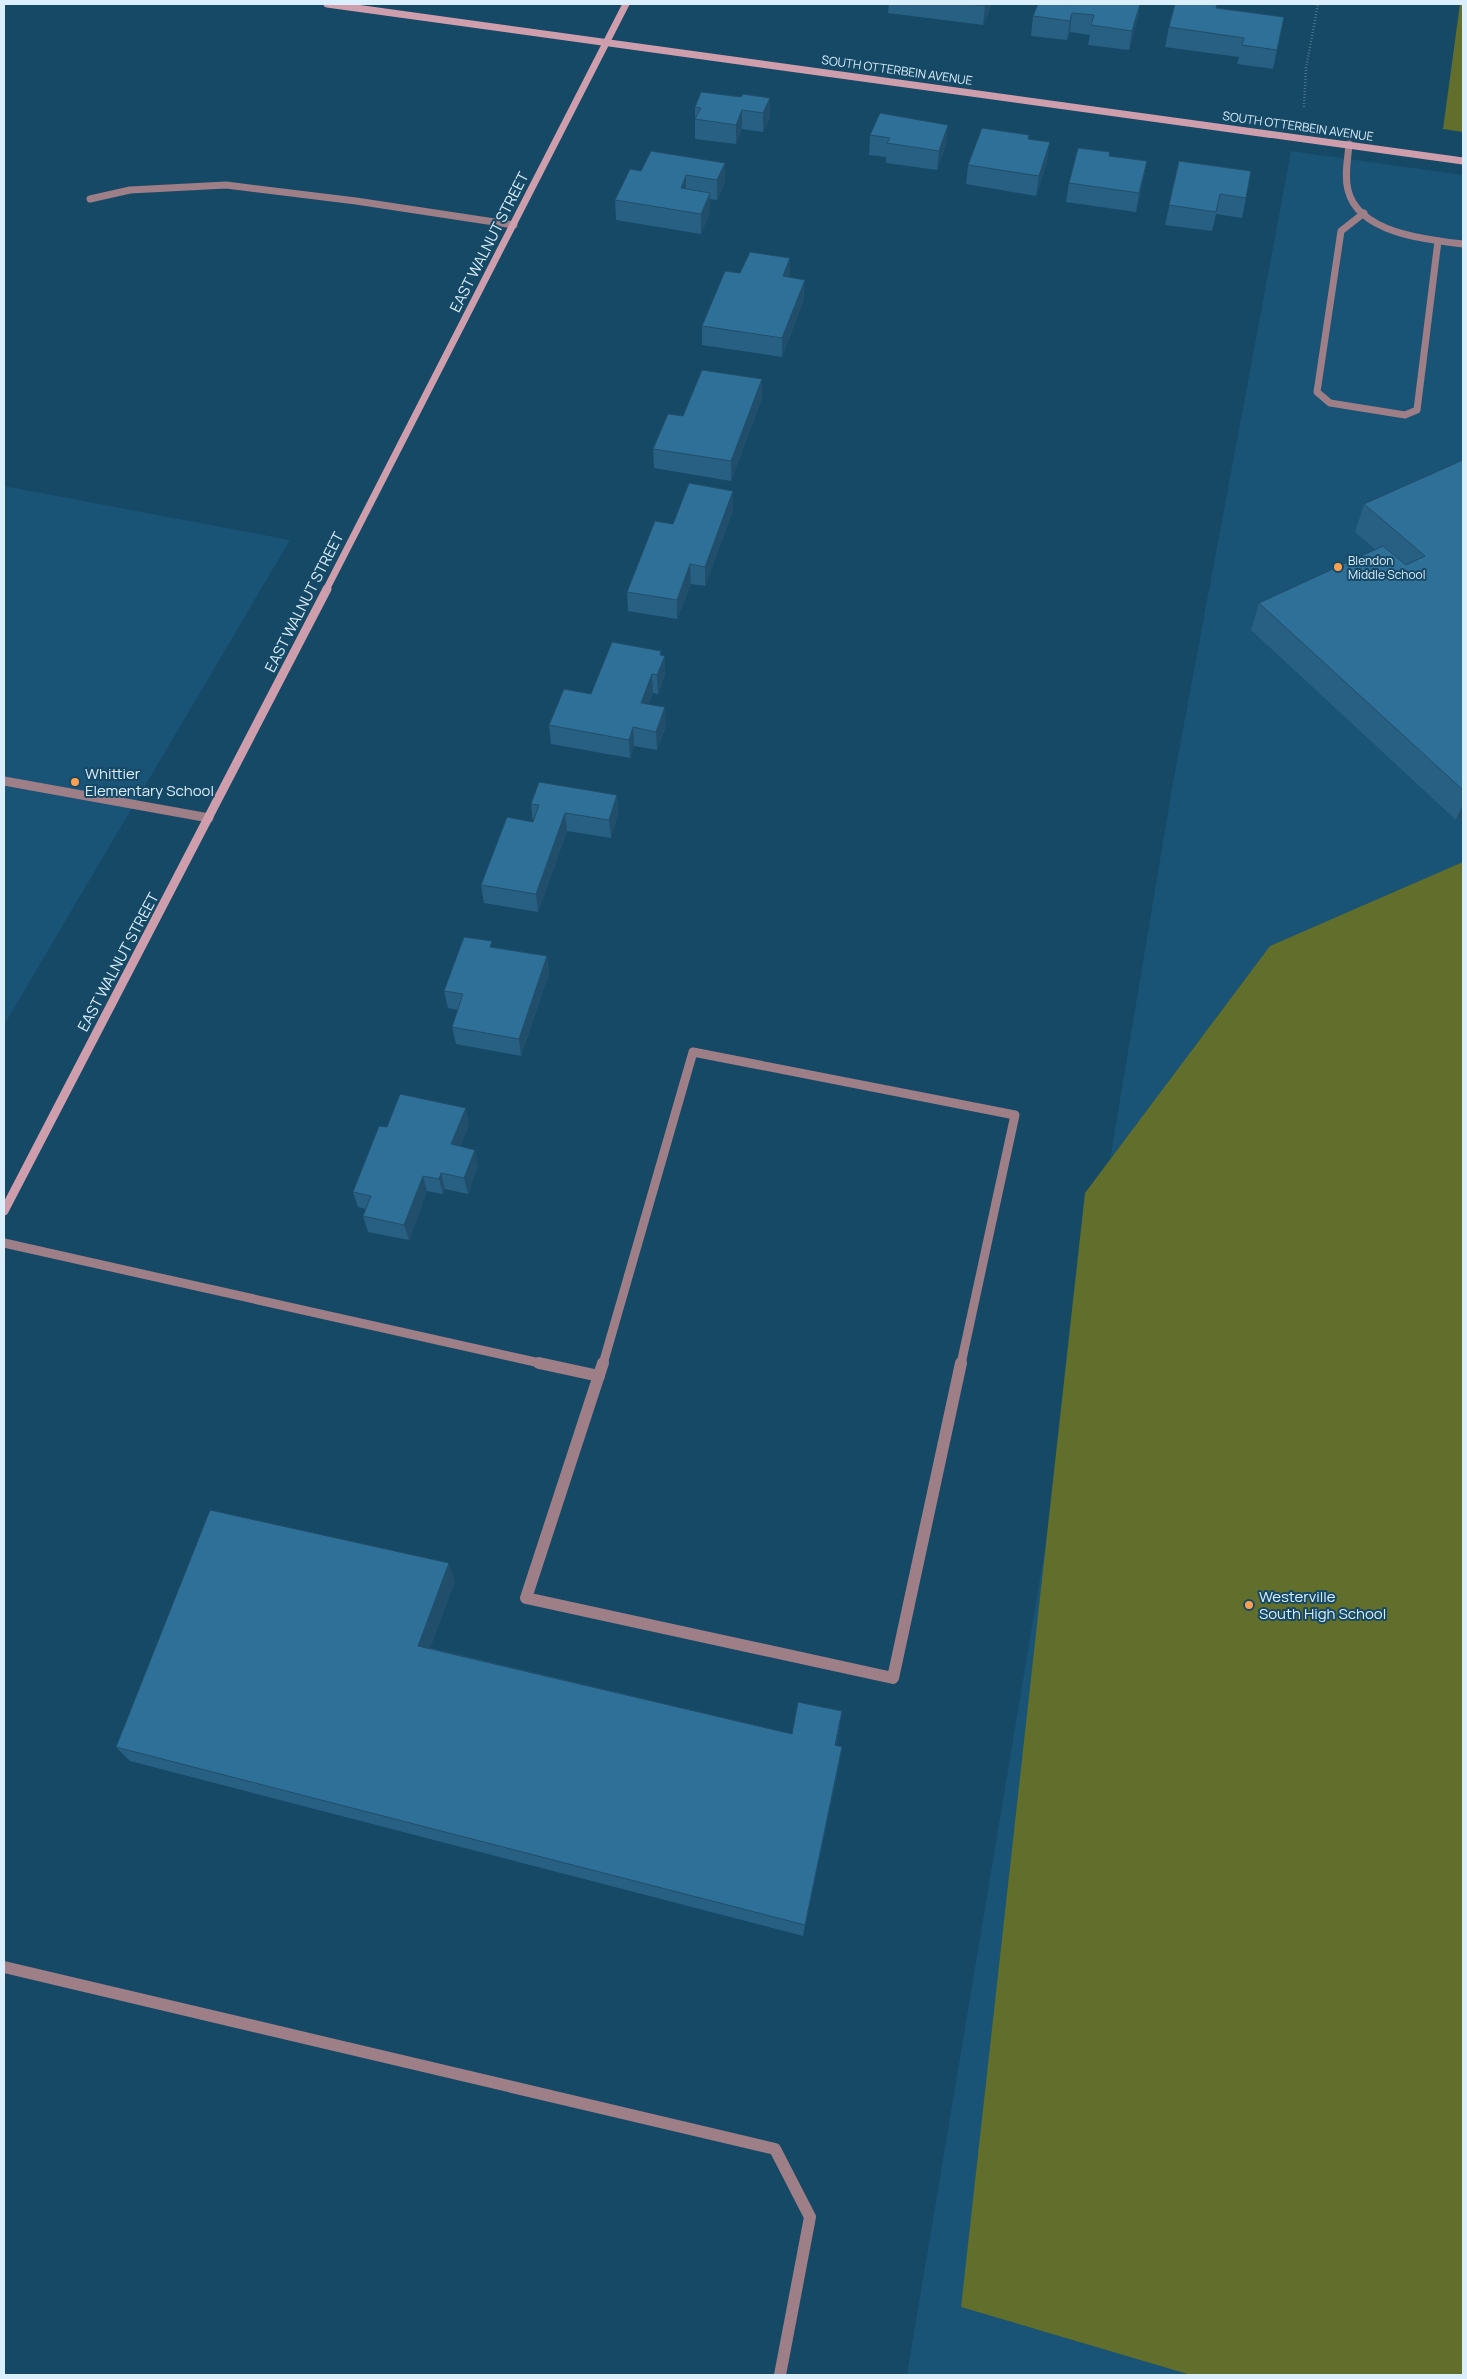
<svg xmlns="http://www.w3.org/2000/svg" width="1467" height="2379" font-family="Manrope,sans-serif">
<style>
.built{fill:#195375}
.green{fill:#616e2c}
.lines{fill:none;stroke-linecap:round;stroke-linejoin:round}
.path{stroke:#779aaf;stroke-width:2.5;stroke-dasharray:0.5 2.5;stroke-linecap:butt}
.lane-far2{stroke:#9e7e87;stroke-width:7}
.lane-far1{stroke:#9e7e87;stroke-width:9}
.lane{stroke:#9e7e87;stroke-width:12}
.secondary-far1{stroke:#cf9ead;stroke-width:7}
.secondary{stroke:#cf9ead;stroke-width:9}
.wall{fill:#286083}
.shaded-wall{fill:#214e6a}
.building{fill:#2f7098;stroke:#214e6a}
.poi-dot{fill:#fb9f50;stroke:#164966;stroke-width:2}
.labels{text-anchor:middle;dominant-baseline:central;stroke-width:4;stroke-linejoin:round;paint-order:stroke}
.far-street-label{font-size:12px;fill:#dbeefb;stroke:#164966}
.far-poi-label{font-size:12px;fill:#dbeefb;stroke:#164966;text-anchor:start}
.street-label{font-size:15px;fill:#dbeefb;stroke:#164966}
.poi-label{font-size:15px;fill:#dbeefb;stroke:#164966;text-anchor:start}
</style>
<rect width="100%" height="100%" fill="#164966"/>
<g class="built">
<polygon points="1291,151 1463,175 1463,2375 907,2375 1172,788"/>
<polygon points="4,486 290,540 4,1025"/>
</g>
<g class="green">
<polygon points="1460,4 1463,4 1463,132 1443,129"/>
<polygon points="1463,862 1463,2375 1191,2375 961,2307 1085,1193 1270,946"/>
</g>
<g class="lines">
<polyline class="path" points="1304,107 1306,68 1318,4"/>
<g class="lane-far2">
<path d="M1349,144c-1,15 -5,31 -1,46 10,43 79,50 115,54"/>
<polyline points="90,199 130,190 226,185 356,201 514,225"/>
<polyline points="1364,213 1341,231 1317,392 1330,403 1405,415 1417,410 1438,241"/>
</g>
<g class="lane-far1">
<polyline points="4,781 209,818"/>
<polyline points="4,1243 544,1364"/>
<polyline points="603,1364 693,1052 1015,1115 961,1364"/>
</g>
<g class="lane">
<polyline points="539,1363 599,1376"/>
<polyline points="603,1363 526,1598 893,1678 961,1363"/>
<polyline points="4,1967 775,2149 810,2217 780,2375"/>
</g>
<g class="secondary-far1">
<polyline points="327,4 1463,161"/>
<polyline points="326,590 626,4"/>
</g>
<polyline class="secondary" points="4,1211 327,589"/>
</g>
<g class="wall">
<polygon points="889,4 992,4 983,25 888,13"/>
<polygon points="1038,4 1140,4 1138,17 1129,50 1088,45 1090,35 1070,32 1067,40 1031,36 1033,16"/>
<polygon points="1217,8 1284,17 1273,69 1237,64 1239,57 1165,47 1169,27"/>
<polygon points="741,97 770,98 770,117 763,132 742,129 736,144 695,139 695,107"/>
<polygon points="870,135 946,145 937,170 886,163 886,157 869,155"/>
<polygon points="1029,139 1047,162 1036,196 966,184 968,165"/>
<polygon points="1147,161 1143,181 1136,212 1066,202 1069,183"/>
<polygon points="1179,161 1246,198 1242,218 1216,214 1212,231 1165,225"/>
<polygon points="725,163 725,182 717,200 710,199 710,212 701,234 616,220 615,200 641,171"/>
<polygon points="740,273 804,299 782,357 702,345 702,326"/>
<polygon points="762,398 731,481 654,468 653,449 683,416"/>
<polygon points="1463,460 1463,817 1456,820 1251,630 1259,603 1376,550 1355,532 1364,504"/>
<polygon points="733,491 733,510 705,586 691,584 677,619 628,611 627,592"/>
<polygon points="661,655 665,656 665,675 658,694 653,693 648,704 666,726 657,750 634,746 630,758 551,744 549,725 591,694"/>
<polygon points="617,795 618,813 611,838 567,831 538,912 484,903 481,885 533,822 531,804"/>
<polygon points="493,947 547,956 549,973 521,1056 456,1044 452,1027 458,1010 448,1008 444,991"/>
<polygon points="469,1124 460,1147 478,1166 468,1194 445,1189 443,1194 427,1191 409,1240 368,1232 363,1216 366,1209 358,1207 353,1192 387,1127"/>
<polygon points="455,1581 430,1648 792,1734 840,1726 836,1745 840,1761 803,1936 130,1761 116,1747"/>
</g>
<g class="shaded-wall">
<polygon points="986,4 992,4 983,25 985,6"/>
<polygon points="1140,4 1138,17 1129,50 1132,31"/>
<polygon points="1072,13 1070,32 1067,40 1070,21"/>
<polygon points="770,98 770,117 763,132 763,113"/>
<polygon points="742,110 742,129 736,144 736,125"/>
<polygon points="948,125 946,145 937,170 939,151"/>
<polygon points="1050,142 1047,162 1036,196 1039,176"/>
<polygon points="1147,161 1143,181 1136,212 1139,193"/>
<polygon points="725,163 725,182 717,200 717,180"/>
<polygon points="686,175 686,195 681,188"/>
<polygon points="710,193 710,212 701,234 701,214"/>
<polygon points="790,258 790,277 783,276"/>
<polygon points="805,280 804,299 782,357 782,338"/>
<polygon points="762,379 762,398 731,481 731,461"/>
<polygon points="733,491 733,510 705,586 705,567"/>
<polygon points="690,564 691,584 677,619 677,600"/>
<polygon points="661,651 661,664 665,656 665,675 658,694 657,675"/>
<polygon points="652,674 653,693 642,721 641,703"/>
<polygon points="665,707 666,726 657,750 656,732"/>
<polygon points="633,727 634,746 630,758 629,740"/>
<polygon points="617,795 618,813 611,838 609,820"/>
<polygon points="1463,804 1463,817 1456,820"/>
<polygon points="565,813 567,831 538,912 536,894"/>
<polygon points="547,956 549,973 521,1056 519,1039"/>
<polygon points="466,1108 469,1124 455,1161 451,1144"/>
<polygon points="475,1150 478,1166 468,1194 464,1178"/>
<polygon points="441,1173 445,1189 443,1194 439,1179"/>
<polygon points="423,1176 427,1191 409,1240 404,1225"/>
<polygon points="449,1563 455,1581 425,1662 418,1646"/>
<polygon points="842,1711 840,1726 833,1759 835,1745"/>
<polygon points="842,1747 840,1761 803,1936 805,1925"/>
</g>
<g class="building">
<polygon points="968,4 986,4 985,6"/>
<polygon points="1038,4 1140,4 1132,31 1091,25 1094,15 1072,13 1070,21 1033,16"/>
<polygon points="1175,4 1217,4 1216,8 1284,17 1277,50 1242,45 1244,38 1169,27"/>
<polygon points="701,92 741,97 743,94 770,98 763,113 742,110 736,125 695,119 701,108 695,107"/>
<polygon points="880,113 948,125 939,151 887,143 890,138 870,135"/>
<polygon points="982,128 1029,135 1028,139 1050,142 1039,176 968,165"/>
<polygon points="1078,148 1110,152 1109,156 1147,161 1139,193 1069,183"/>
<polygon points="651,151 725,163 717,180 686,175 681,188 710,193 701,214 615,200 630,169 641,171"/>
<polygon points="1179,161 1251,171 1246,198 1220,194 1216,212 1169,205"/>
<polygon points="750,252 790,258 783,276 805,280 782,338 702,326 725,271 740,273"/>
<polygon points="702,370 762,379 731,461 653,449 668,414 683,416"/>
<polygon points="1463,460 1463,790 1259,603 1383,546 1406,565 1425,556 1364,504"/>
<polygon points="689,483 733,491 705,567 690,564 677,600 627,592 655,521 673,524"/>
<polygon points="612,642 661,651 660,655 665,656 657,675 652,674 641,703 665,707 656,732 633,727 629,740 549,725 564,689 591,694"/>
<polygon points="539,782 617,795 609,820 565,813 536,894 481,885 507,817 533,822 539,805 531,804"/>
<polygon points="464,937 492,941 490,947 547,956 519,1039 452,1027 463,994 444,991"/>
<polygon points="400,1094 466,1108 451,1144 475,1150 464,1178 441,1173 439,1179 423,1176 404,1225 363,1216 371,1196 353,1192 379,1126 387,1127"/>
<polygon points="210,1510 449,1563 418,1646 792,1734 798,1702 842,1711 835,1745 842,1747 805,1925 116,1747"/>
</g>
<g class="poi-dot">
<circle cx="1338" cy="567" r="5"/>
<circle cx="75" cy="782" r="5"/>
<circle cx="1249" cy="1605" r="5"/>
</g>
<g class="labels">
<g class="far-street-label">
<text transform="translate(897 70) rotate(8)">SOUTH OTTERBEIN AVENUE</text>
<text transform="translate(1298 126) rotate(8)">SOUTH OTTERBEIN AVENUE</text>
</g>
<g class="far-poi-label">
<text x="1348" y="560">Blendon<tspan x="1348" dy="14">Middle School</tspan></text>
</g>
<g class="street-label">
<text transform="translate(489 242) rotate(-63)">EAST WALNUT STREET</text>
<text transform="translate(304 602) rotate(-63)">EAST WALNUT STREET</text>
<text transform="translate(118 962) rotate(-62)">EAST WALNUT STREET</text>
</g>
<g class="poi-label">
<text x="85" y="773">Whittier<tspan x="85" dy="17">Elementary School</tspan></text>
<text x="1259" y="1596">Westerville<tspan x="1259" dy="17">South High School</tspan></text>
</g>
</g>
<rect width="1467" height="2379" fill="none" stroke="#dbeefb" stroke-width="10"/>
</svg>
